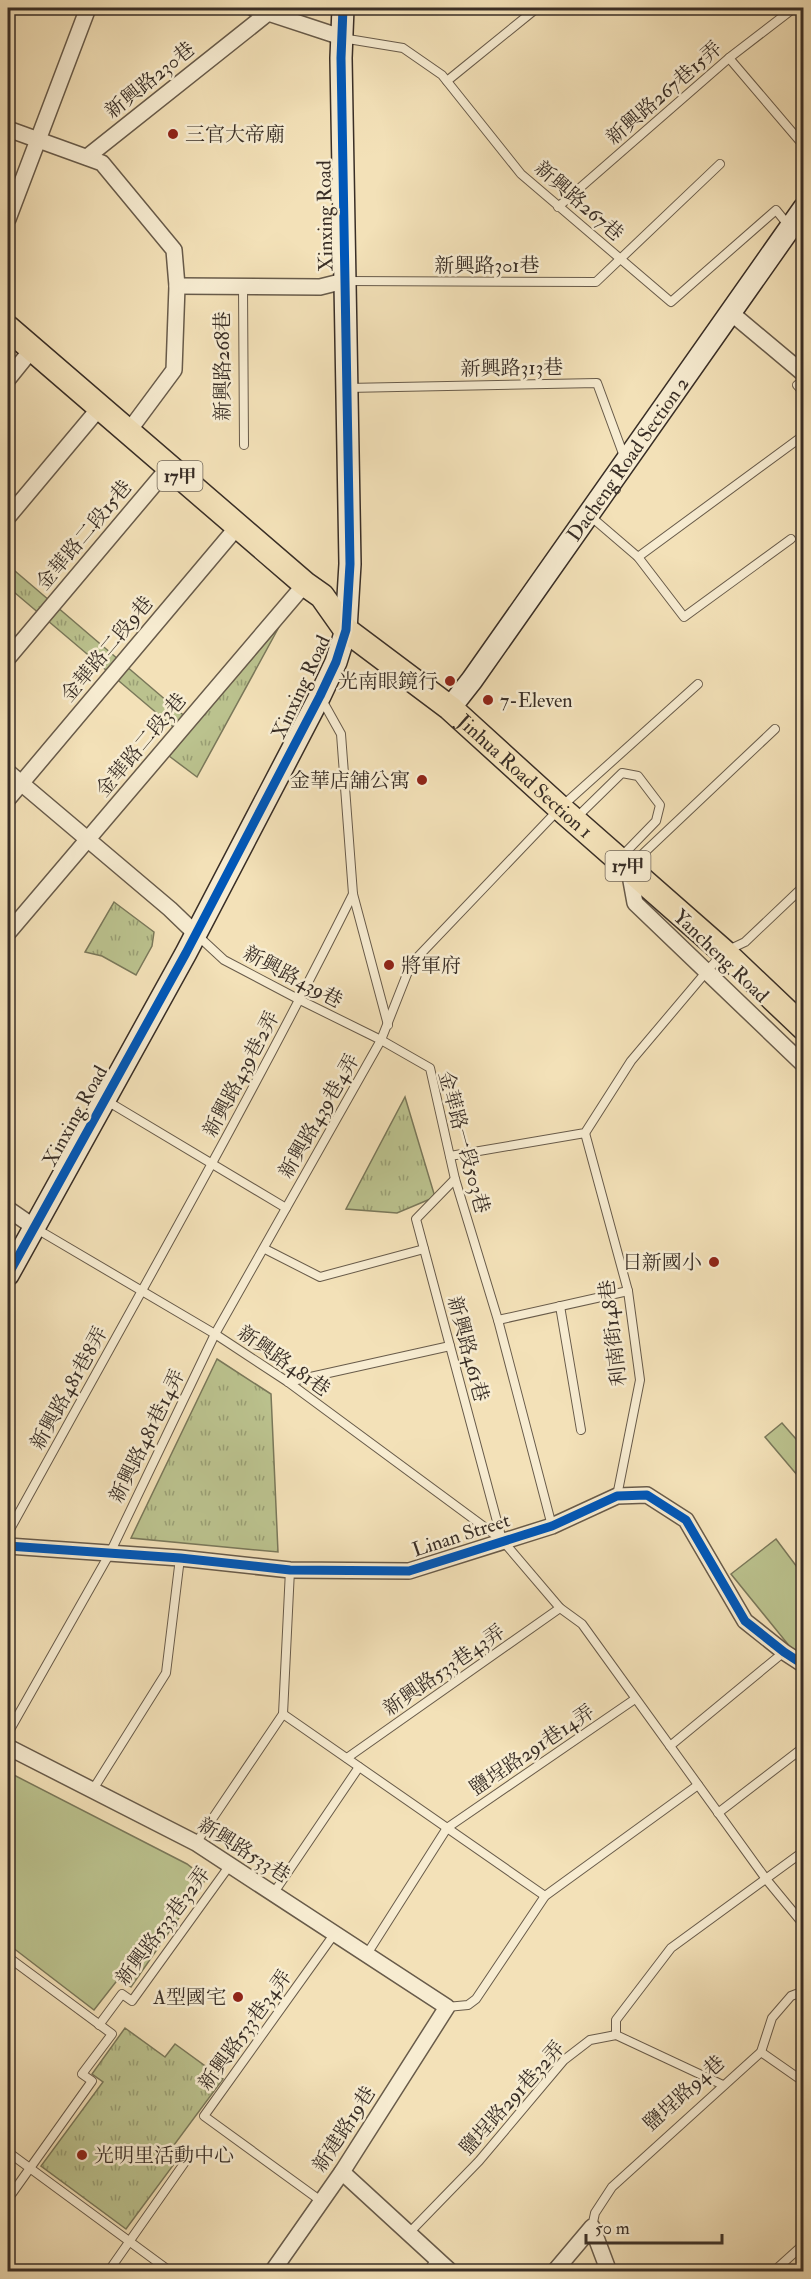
<svg xmlns="http://www.w3.org/2000/svg" width="811" height="2279" font-family="'IM FELL Double Pica','Noto Serif TC',serif">
<style>
.grass{fill:#bbc28e;stroke:#7a785a;stroke-width:1.5}
.park{fill:url(#park-tufts);stroke:#7a785a;stroke-width:1.5}
.lines{fill:none;stroke-linecap:round;stroke-linejoin:round}
.lane-casing{stroke:#685b4a;stroke-width:10}
.street-casing{stroke:#685b4a;stroke-width:18}
.secondary-casing{stroke:#392e26;stroke-width:24}
.primary-casing{stroke:#392e26;stroke-width:27}
.lane{stroke:#f7ecd1;stroke-width:8}
.street{stroke:#f7ecd1;stroke-width:15}
.secondary{stroke:#f7ecd1;stroke-width:21}
.primary{stroke:#f3e1b8;stroke-width:24}
.cycleway-casing{stroke:#f7ecd1;stroke-width:13}
.cycleway{stroke:#0057b8;stroke-width:9}
.poi-dot{fill:#8f2418;stroke:#f7ecd1;stroke-width:2}
.labels{text-anchor:middle;dominant-baseline:central;stroke-width:5;stroke-linejoin:round;paint-order:stroke}
.shield{fill:#f7ecd1;stroke:#726759;stroke-width:1.5}
.shield-label{font-size:18px;font-weight:bold;fill:#392e26}
.street-label{font-size:20px;fill:#392e26;stroke:#f7ecd1}
.poi-label{font-size:20px;fill:#392e26;stroke:#f7ecd1;text-anchor:start}
</style>
<defs>
<pattern id="park-tufts" width="24" height="20" patternUnits="userSpaceOnUse" patternTransform="scale(1.5)"><rect width="24" height="20" fill="#bbc28e"/><path d="M3 7l-1-3M5 7V3M7 7l1-3M15 17l-1-3M17 17v-4M19 17l1-3" fill="none" stroke="#999e74"/></pattern>
</defs>
<rect width="100%" height="100%" fill="#f3e1b8"/>
<filter id="stains"><feTurbulence type="fractalNoise" baseFrequency=".00333" numOctaves="4"/><feColorMatrix values="0 0 0 0 .2 0 0 0 0 .09 0 0 0 0 .02 0 0 0 .5 -.17"/></filter>
<radialGradient id="worn" r=".72"><stop offset=".6" stop-color="#630" stop-opacity="0"/><stop offset="1" stop-color="#630" stop-opacity=".3"/></radialGradient>
<g class="grass">
<polygon points="782,1423 803,1447 803,1482 765,1437"/>
<polygon points="776,1539 803,1575 803,1647 795,1653 731,1574"/>
<polygon points="8,1772 187,1864 206,1879 131,1987 119,1978 94,2010 8,1944"/>
</g>
<g class="park">
<polygon points="8,565 195,725 279,627 197,777 169,756 185,737 8,587"/>
<polygon points="114,902 154,932 152,946 136,975 102,956 85,952"/>
<polygon points="405,1097 435,1197 397,1213 346,1209"/>
<polygon points="217,1359 271,1394 278,1552 131,1538"/>
<polygon points="125,2028 165,2057 175,2044 223,2079 171,2149 180,2156 126,2229 41,2166 103,2082 92,2074"/>
</g>
<g class="lines">
<g class="lane-casing">
<g id="lane">
<polyline points="342,38 403,48 442,75 521,174 671,302 776,210 789,226"/>
<polyline points="729,58 804,146"/>
<polyline points="447,81 537,8"/>
<polyline points="558,207 729,58 794,8"/>
<polyline points="346,281 596,282 720,164"/>
<polyline points="243,287 244,445"/>
<polyline points="804,380 797,385 804,393"/>
<polyline points="347,388 597,383 625,459"/>
<polyline points="589,515 638,557 684,617 791,539"/>
<polyline points="638,557 804,435"/>
<polyline points="322,700 341,734 353,894 388,1025"/>
<polyline points="575,819 622,773 638,776 660,805 656,821 620,858"/>
<polyline points="630,866 775,729"/>
<polyline points="107,1101 286,1208"/>
<polyline points="585,1133 628,1291 640,1380 617,1496"/>
<polyline points="450,1156 585,1133 631,1061 707,971 724,952 745,942 804,886"/>
<polyline points="455,1179 416,1219 502,1540"/>
<polyline points="35,1228 215,1334 288,1382 502,1540 560,1608 582,1624 766,1879 804,1925"/>
<polyline points="265,1249 320,1277 424,1249"/>
<polyline points="560,1306 581,1430"/>
<polyline points="498,1320 628,1291"/>
<polyline points="288,1382 450,1346"/>
<polyline points="552,1526 498,1320 455,1179 430,1068 381,1040 411,964 560,808 698,684"/>
<path d="M8,1533c116,-212 237,-422 345,-639"/>
<polyline points="283,1714 545,1896"/>
<polyline points="8,1733 110,1553 215,1334 381,1040 300,1000 224,960 197,935"/>
<polyline points="670,1746 784,1652"/>
<polyline points="347,1758 560,1608"/>
<polyline points="92,1791 166,1673 180,1558"/>
<polyline points="718,1813 804,1747"/>
<polyline points="196,1843 283,1714 290,1570"/>
<polyline points="273,1894 359,1767"/>
<polyline points="367,1954 447,1828 635,1699"/>
<polyline points="8,1957 112,2034 82,2074 92,2081 8,2199"/>
<polyline points="447,2007 468,2005 476,1999 545,1896 698,1785"/>
<polyline points="99,2025 122,1994 132,2001 230,1865"/>
<polyline points="616,2035 616,2020 671,1948 804,1851"/>
<polyline points="761,2052 804,2082"/>
<polyline points="8,2152 171,2272"/>
<polyline points="321,2201 204,2116 335,1933"/>
<polyline points="592,2227 595,2213 612,2187 761,2052 772,2018 791,1996 804,1991"/>
<polyline points="409,2233 479,2161 564,2060 590,2040 616,2035 723,2085"/>
<polyline points="108,2272 185,2162"/>
<polyline points="427,2272 437,2258"/>
<polyline points="773,2272 804,2244"/>
</g>
</g>
<g class="street-casing">
<g id="street">
<polyline points="253,8 341,37"/>
<polyline points="8,129 102,163 174,250 177,286 174,370 128,432"/>
<polyline points="87,157 268,13"/>
<polyline points="8,219 88,8"/>
<polyline points="177,286 320,287 344,281"/>
<polyline points="730,312 804,374"/>
<polyline points="8,379 33,348"/>
<polyline points="8,517 101,406"/>
<polyline points="8,658 169,467"/>
<polyline points="8,772 170,909 196,934"/>
<polyline points="8,799 238,526"/>
<polyline points="629,870 635,903 804,1065"/>
<polyline points="8,933 305,584"/>
<polyline points="8,1209 34,1227"/>
<polyline points="8,1546 180,1558 290,1570 409,1571 552,1526 617,1496 647,1495 686,1520 745,1621 784,1652 804,1665"/>
<polyline points="8,1747 196,1843 447,2007 342,2172 272,2272"/>
<polyline points="342,2172 451,2272"/>
<polyline points="554,2272 592,2227 609,2272"/>
</g>
</g>
<g class="secondary-casing">
<g id="secondary">
<path id="s1" d="M450,708l22,-28 332,-472"/>
<polyline points="8,1275 186,953 320,696 336,662 346,630 350,564 341,58 343,8"/>
</g>
</g>
<g class="primary-casing">
<g id="primary">
<path id="s2" d="M8,328l297,256 17,12 24,34 104,78 110,100 164,144 80,76"/>
</g>
</g>
<use href="#lane" class="lane"/>
<use href="#street" class="street"/>
<use href="#secondary" class="secondary"/>
<use href="#primary" class="primary"/>
<g class="cycleway-casing">
<g id="cycleway">
<polyline points="8,1275 186,953 320,696 336,662 346,630 350,564 341,58 343,8"/>
<polyline points="8,1546 180,1558 290,1570 409,1571 552,1526 617,1496 647,1495 686,1520 745,1621 784,1652 804,1665"/>
</g>
</g>
<use href="#cycleway" class="cycleway"/>
</g>
<g class="poi-dot">
<circle cx="173" cy="134" r="6"/>
<circle cx="450" cy="681" r="6"/>
<circle cx="488" cy="700" r="6"/>
<circle cx="422" cy="780" r="6"/>
<circle cx="389" cy="965" r="6"/>
<circle cx="714" cy="1262" r="6"/>
<circle cx="238" cy="1997" r="6"/>
<circle cx="82" cy="2155" r="6"/>
</g>
<g class="labels">
<g class="shield">
<rect x="157.5" y="461" width="45" height="30" rx="4.5"/>
<rect x="605.5" y="851" width="45" height="30" rx="4.5"/>
</g>
<g class="shield-label">
<text x="180" y="476">17甲</text>
<text x="628" y="866">17甲</text>
</g>
<g class="street-label">
<text transform="translate(150 80) rotate(-39)">新興路230巷</text>
<text transform="translate(664 93) rotate(-41)">新興路267巷15弄</text>
<text transform="translate(579 201) rotate(41)">新興路267巷</text>
<text transform="translate(325 216) rotate(-91)">Xinxing Road</text>
<text x="487" y="265">新興路301巷</text>
<text transform="translate(222 366) rotate(-90)">新興路268巷</text>
<text transform="translate(512 368) rotate(-1)">新興路313巷</text>
<text stroke="none"><textPath href="#s1" startOffset="306">Dacheng Road Section 2</textPath></text>
<text transform="translate(84 535) rotate(-50)">金華路二段15巷</text>
<text transform="translate(107 649) rotate(-50)">金華路二段9巷</text>
<text transform="translate(301 687) rotate(-65)">Xinxing Road</text>
<text transform="translate(141 745) rotate(-50)">金華路二段3巷</text>
<text stroke="none"><textPath href="#s2" startOffset="686">Jinhua Road Section 1</textPath></text>
<text transform="translate(721 956) rotate(44)">Yancheng Road</text>
<text transform="translate(293 977) rotate(28)">新興路439巷</text>
<text transform="translate(241 1074) rotate(-62)">新興路439巷2弄</text>
<text transform="translate(75 1116) rotate(-61)">Xinxing Road</text>
<text transform="translate(319 1116) rotate(-60)">新興路439巷4弄</text>
<text transform="translate(464 1142) rotate(75)">金華路一段503巷</text>
<text transform="translate(613 1333) rotate(-97)">利南街148巷</text>
<text transform="translate(468 1349) rotate(75)">新興路461巷</text>
<text transform="translate(284 1361) rotate(35)">新興路481巷</text>
<text transform="translate(69 1388) rotate(-61)">新興路481巷8弄</text>
<text transform="translate(147 1436) rotate(-64)">新興路481巷14弄</text>
<text transform="translate(461 1535) rotate(-18)">Linan Street</text>
<text transform="translate(444 1670) rotate(-35)">新興路533巷43弄</text>
<text transform="translate(532 1750) rotate(-34)">鹽埕路291巷14弄</text>
<text transform="translate(244 1850) rotate(32)">新興路533巷</text>
<text transform="translate(163 1926) rotate(-53)">新興路533巷32弄</text>
<text transform="translate(245 2030) rotate(-54)">新興路533巷34弄</text>
<text transform="translate(684 2093) rotate(-42)">鹽埕路94巷</text>
<text transform="translate(512 2098) rotate(-48)">鹽埕路291巷32弄</text>
<text transform="translate(344 2129) rotate(-57)">新建路19巷</text>
</g>
<g class="poi-label">
<text x="185" y="134">三官大帝廟</text>
<text x="438" y="681" text-anchor="end">光南眼鏡行</text>
<text x="500" y="700">7-Eleven</text>
<text x="410" y="780" text-anchor="end">金華店舖公寓</text>
<text x="401" y="965">將軍府</text>
<text x="702" y="1262" text-anchor="end">日新國小</text>
<text x="226" y="1997" text-anchor="end">A型國宅</text>
<text x="94" y="2155">光明里活動中心</text>
</g>
</g>
<rect width="811" height="2279" fill="none" stroke="#f3e1b8" stroke-width="30"/>
<rect x="9" y="9" width="793" height="2261" fill="none" stroke="#392e26" stroke-width="3"/>
<rect x="15" y="15" width="781" height="2249" fill="none" stroke="#392e26" stroke-width="1.5"/>
<path d="M586 2234v9h136v-9" fill="none" stroke="#392e26" stroke-width="3"/>
<text x="595" y="2234" font-size="18" fill="#392e26" stroke="#f7ecd1" stroke-width="4.5" paint-order="stroke">50 m</text>
<rect width="100%" height="100%" filter="url(#stains)"/>
<rect width="100%" height="100%" fill="url(#worn)"/>
</svg>
